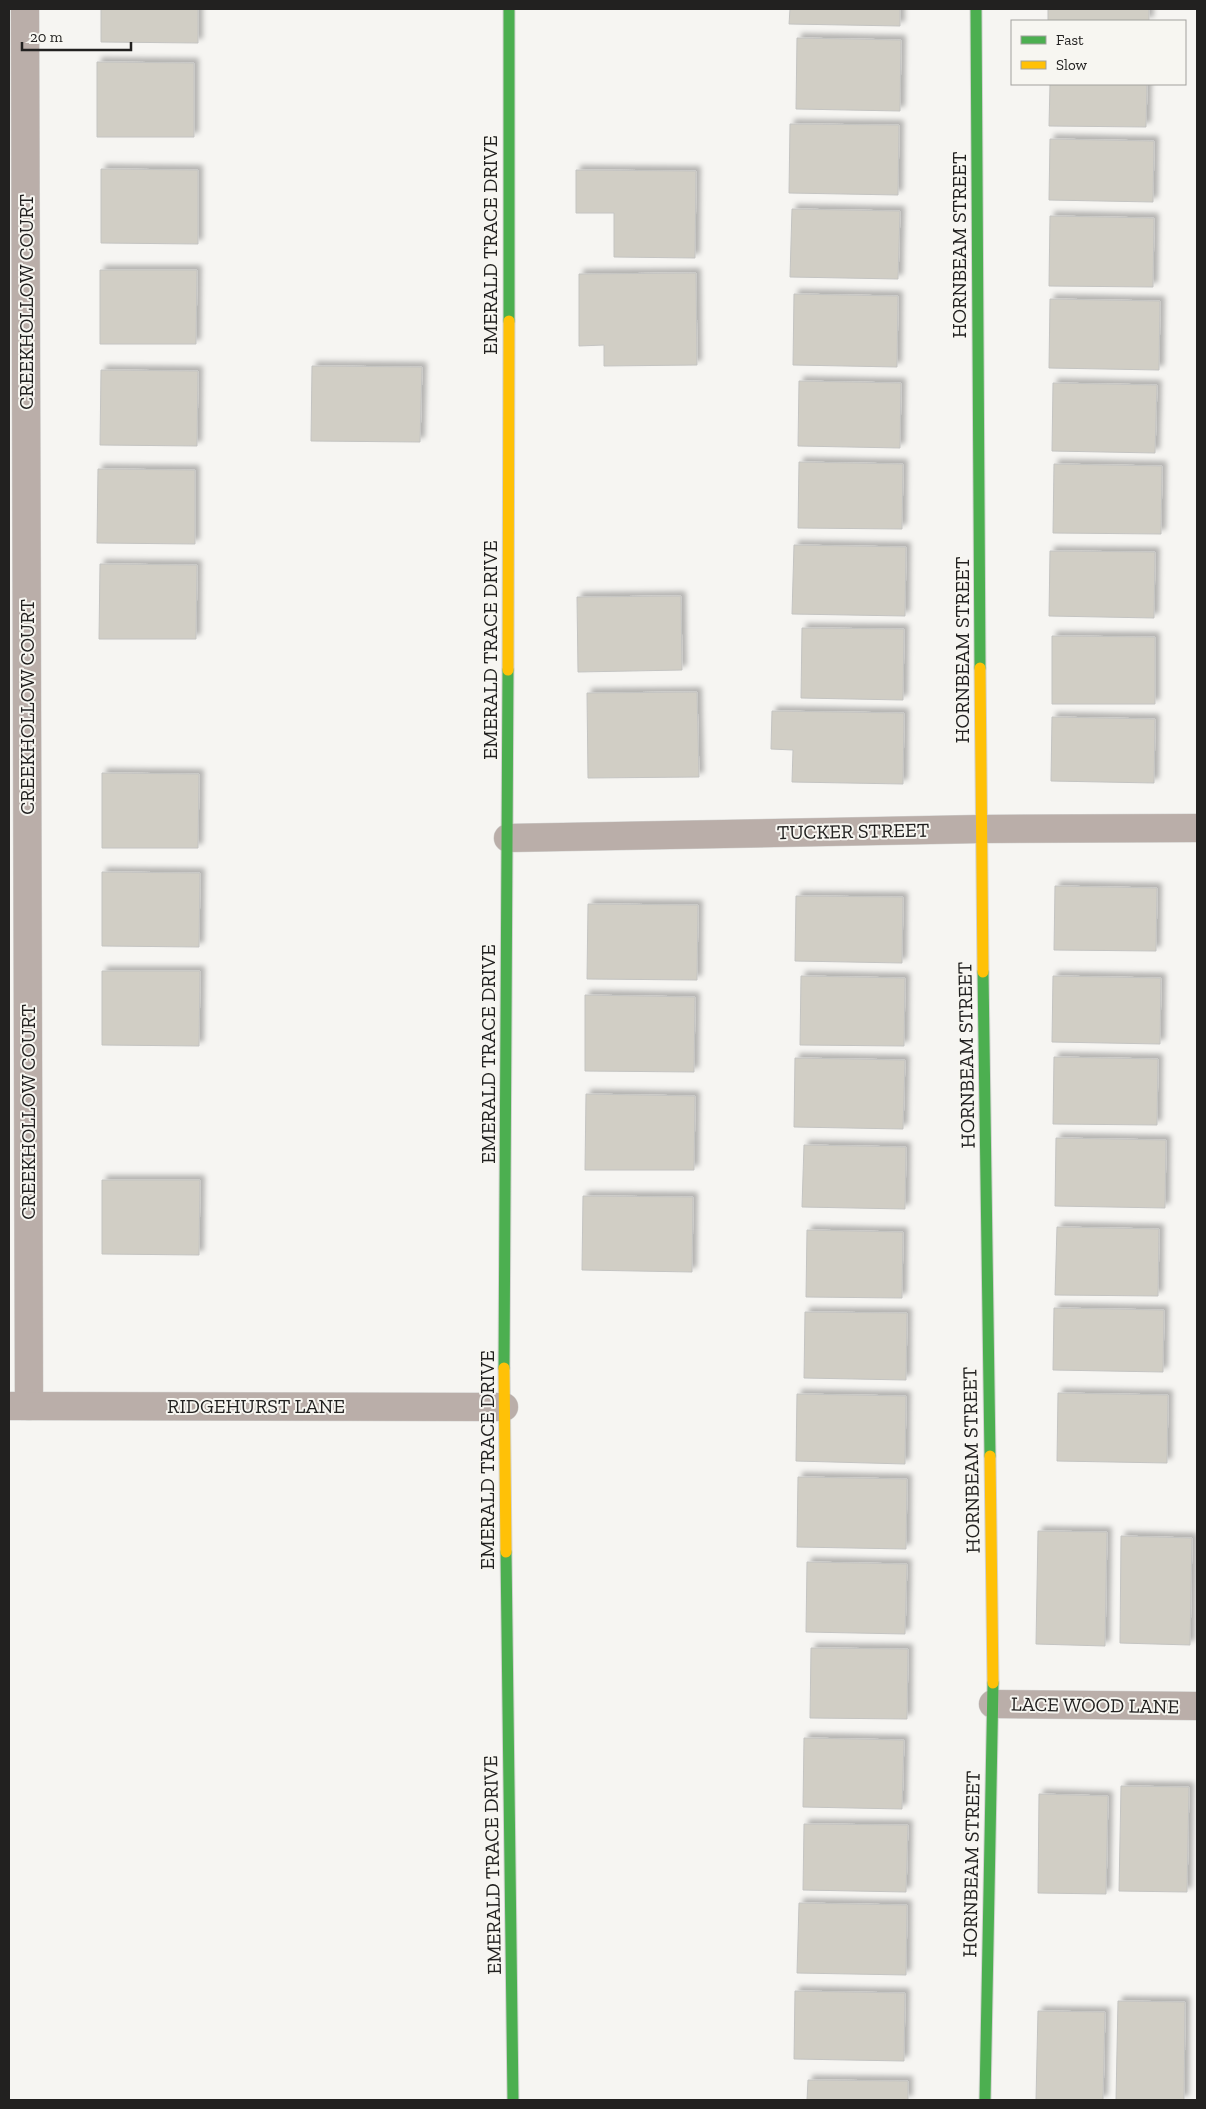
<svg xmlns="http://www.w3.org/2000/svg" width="1206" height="2109" font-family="'Zilla Slab',serif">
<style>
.building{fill:#d1cec5;stroke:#c4c4c2;filter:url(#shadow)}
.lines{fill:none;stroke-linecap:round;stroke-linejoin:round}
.street-casing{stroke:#d3d3d1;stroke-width:29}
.fast-casing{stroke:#d3d3d1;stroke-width:13}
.slow-casing{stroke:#d3d3d1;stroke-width:13}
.street{stroke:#baaea9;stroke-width:28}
.fast{stroke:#4caf50;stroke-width:11}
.slow{stroke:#ffc107;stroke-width:11}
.labels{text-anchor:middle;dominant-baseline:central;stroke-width:4;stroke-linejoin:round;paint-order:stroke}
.street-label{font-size:20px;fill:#222120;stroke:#f7f6f1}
</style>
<defs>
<filter id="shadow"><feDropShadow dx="4.5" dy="-4.5" stdDeviation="2.5" flood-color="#0004"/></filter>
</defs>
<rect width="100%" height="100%" fill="#f6f5f2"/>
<g class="building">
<polygon points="101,9 198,9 198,43 101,42"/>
<polygon points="790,9 900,9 900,26 789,24"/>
<rect x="1048" y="9" width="101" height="12"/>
<polygon points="797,38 901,40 900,111 796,109"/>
<polygon points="97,62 194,63 194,137 97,137"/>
<polygon points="1050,84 1147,84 1146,127 1049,126"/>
<polygon points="790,124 899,125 898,195 789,193"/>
<polygon points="1050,139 1154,141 1153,202 1049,200"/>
<polygon points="101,169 198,170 198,244 101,243"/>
<polygon points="576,170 696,171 695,258 614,257 614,213 576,213"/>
<polygon points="792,209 900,211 898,279 790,277"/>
<polygon points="1050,216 1154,218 1153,287 1049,286"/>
<polygon points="100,270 197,270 196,344 100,344"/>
<polygon points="696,273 697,365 604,366 604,345 579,346 579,274"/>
<polygon points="794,294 898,296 897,367 793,365"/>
<polygon points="1050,299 1160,301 1159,370 1049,368"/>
<polygon points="312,366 422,367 420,442 311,441"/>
<polygon points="101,370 198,371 197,446 100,445"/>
<polygon points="799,381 901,383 900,448 798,446"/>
<polygon points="1053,383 1157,385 1155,453 1052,451"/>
<polygon points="799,462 903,464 902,529 798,528"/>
<polygon points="1054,464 1162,466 1161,534 1053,533"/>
<polygon points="98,469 195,470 195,544 97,543"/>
<polygon points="794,545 906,547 905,616 792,614"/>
<polygon points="1050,551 1155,552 1154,618 1049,616"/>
<polygon points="100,564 197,565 196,639 99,639"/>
<polygon points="681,596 682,670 578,672 577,597"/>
<polygon points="802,628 904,629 903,700 801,698"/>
<polygon points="1052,636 1155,637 1155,704 1052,704"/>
<polygon points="697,692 699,777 588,778 587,693"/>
<polygon points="772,711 904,713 903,784 792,782 793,750 771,749"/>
<polygon points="1052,717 1155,719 1154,783 1051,781"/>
<polygon points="102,773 199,774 198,848 102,848"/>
<polygon points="102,872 200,873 199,947 102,946"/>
<polygon points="1055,886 1157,888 1156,951 1054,950"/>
<polygon points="796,896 903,897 902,963 795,961"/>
<polygon points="588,904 698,905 697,980 587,979"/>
<polygon points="102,971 200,971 199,1046 102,1045"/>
<polygon points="801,976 905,978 904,1046 800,1045"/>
<polygon points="1053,976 1161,978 1160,1044 1052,1042"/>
<polygon points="585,995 695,997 694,1072 585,1071"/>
<polygon points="1054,1057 1158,1059 1157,1125 1053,1124"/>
<polygon points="795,1058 905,1060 903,1129 794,1127"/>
<polygon points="586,1094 695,1096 694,1170 585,1170"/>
<polygon points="1056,1138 1166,1140 1165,1208 1055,1206"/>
<polygon points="804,1145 906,1147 905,1209 802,1207"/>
<polygon points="102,1180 200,1180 199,1255 102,1254"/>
<polygon points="583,1196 693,1197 692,1272 582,1270"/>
<polygon points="1057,1227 1159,1229 1158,1296 1055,1295"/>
<polygon points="807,1230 903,1232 902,1298 806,1297"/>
<polygon points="1054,1308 1164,1310 1163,1372 1053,1370"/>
<polygon points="805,1312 907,1313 906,1380 804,1378"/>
<polygon points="1058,1393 1168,1395 1167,1463 1057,1461"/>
<polygon points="797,1394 906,1396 905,1464 796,1461"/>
<polygon points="798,1477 907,1479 906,1549 797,1547"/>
<polygon points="1038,1531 1107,1532 1105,1646 1036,1644"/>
<polygon points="1121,1536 1192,1538 1190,1645 1120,1643"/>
<polygon points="807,1562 907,1564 905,1634 806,1632"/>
<polygon points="811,1648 908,1649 907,1719 810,1718"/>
<polygon points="804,1738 904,1740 902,1809 803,1807"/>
<polygon points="1121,1786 1189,1787 1187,1892 1119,1891"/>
<polygon points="1039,1794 1108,1796 1106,1894 1038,1893"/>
<polygon points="804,1824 908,1825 906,1892 803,1890"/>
<polygon points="799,1903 907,1905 906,1975 797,1973"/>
<polygon points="795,1991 905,1993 904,2061 794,2059"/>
<polygon points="1118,2001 1185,2002 1184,2100 1116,2100"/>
<polygon points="1038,2011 1105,2012 1103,2100 1036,2100"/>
<polygon points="808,2080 908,2081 908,2100 807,2100"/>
</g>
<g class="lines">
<g class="street-casing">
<g id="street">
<polyline points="25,9 29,1406"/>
<polyline points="508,838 981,829 1197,828"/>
<polyline points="9,1406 504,1407"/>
<polyline points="993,1704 1197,1706"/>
</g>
</g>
<g class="fast-casing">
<g id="fast">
<polyline points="976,9 980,668"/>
<polyline points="509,321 509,9"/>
<polyline points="983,972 990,1456"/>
<polyline points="504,1368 508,670"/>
<polyline points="506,1552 513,2100"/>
<polyline points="985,2100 993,1683"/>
</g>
</g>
<g class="slow-casing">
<g id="slow">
<polyline points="980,668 983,972"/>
<polyline points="508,670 509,321"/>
<polyline points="504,1368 506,1552"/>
<polyline points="990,1456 993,1683"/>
</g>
</g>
<use href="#street" class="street"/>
<use href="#fast" class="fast"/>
<use href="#slow" class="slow"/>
</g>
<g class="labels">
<g class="street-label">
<text transform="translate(490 245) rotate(-90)">EMERALD TRACE DRIVE</text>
<text transform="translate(959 245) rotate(-90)">HORNBEAM STREET</text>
<text transform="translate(26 302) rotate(-90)">CREEKHOLLOW COURT</text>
<text transform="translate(490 650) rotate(-90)">EMERALD TRACE DRIVE</text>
<text transform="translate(962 650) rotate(-90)">HORNBEAM STREET</text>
<text transform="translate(27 707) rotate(-90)">CREEKHOLLOW COURT</text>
<text transform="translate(853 831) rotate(-1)">TUCKER STREET</text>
<text transform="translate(488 1054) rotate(-90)">EMERALD TRACE DRIVE</text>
<text transform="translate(966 1055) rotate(-91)">HORNBEAM STREET</text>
<text transform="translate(28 1112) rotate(-90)">CREEKHOLLOW COURT</text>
<text x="256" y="1406">RIDGEHURST LANE</text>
<text transform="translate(487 1460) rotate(-90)">EMERALD TRACE DRIVE</text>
<text transform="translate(971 1460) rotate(-91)">HORNBEAM STREET</text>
<text transform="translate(1095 1705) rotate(1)">LACE WOOD LANE</text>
<text transform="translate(971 1864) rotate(-89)">HORNBEAM STREET</text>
<text transform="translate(492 1865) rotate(-91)">EMERALD TRACE DRIVE</text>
</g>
</g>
<rect width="1206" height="2109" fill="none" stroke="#222120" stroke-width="20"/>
<rect x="1011" y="20" width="175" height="65" fill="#f7f6f1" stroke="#a2a19d"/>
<rect x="1021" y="36" width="25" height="8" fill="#4caf50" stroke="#a2a19d"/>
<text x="1056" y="45" font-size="15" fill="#222120">Fast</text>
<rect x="1021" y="61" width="25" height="8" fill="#ffc107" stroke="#a2a19d"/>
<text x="1056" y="70" font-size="15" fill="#222120">Slow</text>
<path d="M22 42v8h109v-8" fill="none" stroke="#222120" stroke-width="2.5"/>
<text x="30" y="42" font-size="15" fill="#222120" stroke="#f7f6f1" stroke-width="4" paint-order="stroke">20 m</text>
</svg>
